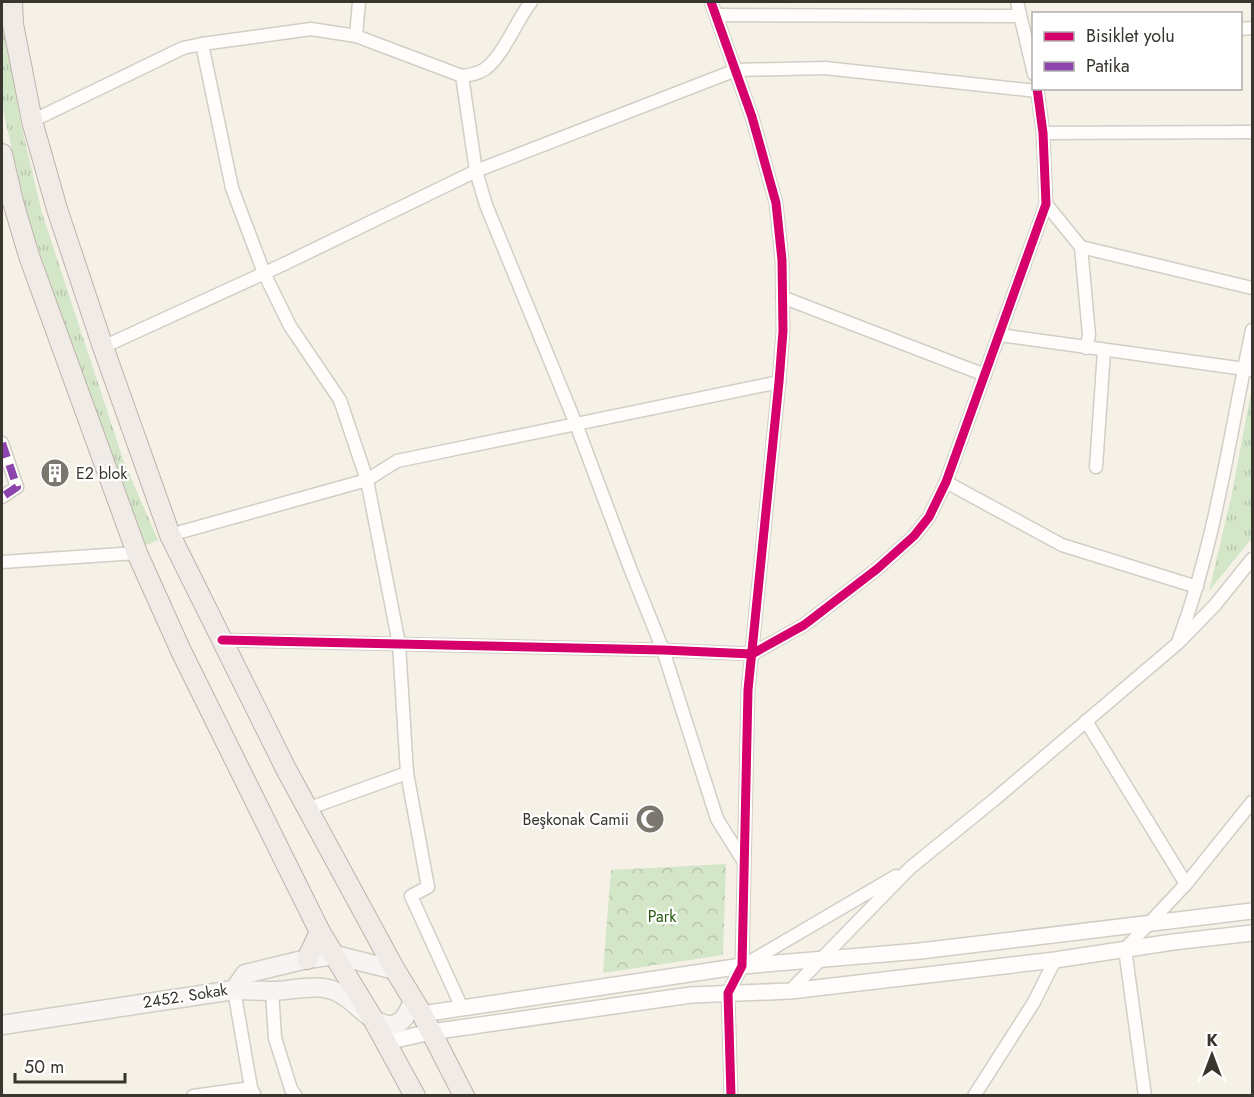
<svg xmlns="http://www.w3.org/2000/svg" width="1254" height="1097" font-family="Jost,sans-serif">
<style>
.grass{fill:url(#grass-tufts)}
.forest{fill:url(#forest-crowns)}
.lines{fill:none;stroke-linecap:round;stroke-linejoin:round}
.minor-casing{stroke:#d2cec6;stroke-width:15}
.tertiary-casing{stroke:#d2cec6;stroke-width:18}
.secondary-casing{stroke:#d2cec6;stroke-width:21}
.primary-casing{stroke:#bdb2aa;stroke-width:22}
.minor{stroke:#fefdfb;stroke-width:12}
.tertiary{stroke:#fefdfb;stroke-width:15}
.secondary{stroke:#f7f4f2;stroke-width:18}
.primary{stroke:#f1ebe8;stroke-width:20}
.quiet{stroke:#8e44ad;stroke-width:8;stroke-dasharray:15 8;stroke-linecap:butt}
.cycleway-casing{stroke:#fff;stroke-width:13}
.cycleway{stroke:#d6006c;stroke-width:9}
.labels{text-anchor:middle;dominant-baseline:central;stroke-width:4.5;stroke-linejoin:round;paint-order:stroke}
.poi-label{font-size:16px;fill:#39352f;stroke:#fff;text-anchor:start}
.park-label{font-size:16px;fill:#265911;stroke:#fff}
.street-label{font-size:16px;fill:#39352f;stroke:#fff}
</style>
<defs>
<pattern id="grass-tufts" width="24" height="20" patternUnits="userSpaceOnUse" patternTransform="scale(1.5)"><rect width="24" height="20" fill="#d4e6c8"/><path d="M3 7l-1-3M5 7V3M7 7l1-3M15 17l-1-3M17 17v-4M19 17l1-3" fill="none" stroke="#b7c6ac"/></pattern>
<pattern id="forest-crowns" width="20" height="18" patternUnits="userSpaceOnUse" patternTransform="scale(1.5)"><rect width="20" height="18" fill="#d4e6c8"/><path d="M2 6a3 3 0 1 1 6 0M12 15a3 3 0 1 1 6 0" fill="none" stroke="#b7c6ac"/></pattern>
</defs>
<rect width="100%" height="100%" fill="#f6f1e7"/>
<g class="grass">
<polygon points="2,2 4,25 21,124 42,213 124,462 158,540 144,546 117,476 27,216 2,105"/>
<polygon points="1252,387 1252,538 1209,591 1231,498"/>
</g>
<polygon class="forest" points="726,864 723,955 603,973 611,870"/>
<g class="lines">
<g class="minor-casing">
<g id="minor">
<polyline points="711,2 752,117 776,203 782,260 783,331 779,382 748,690 742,966 728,993 731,1096"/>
<polyline points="1017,2 1034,74"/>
<polyline points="716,15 1020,16"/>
<polyline points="1240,29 1252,28"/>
<polyline points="356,36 359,2"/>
<polyline points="202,44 232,188 264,273 290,326 340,400 367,480 399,644 407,773 428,887 411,896 462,1008"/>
<polyline points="462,76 476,171 486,205 576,424 630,568 663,650 717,819 744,862"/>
<path d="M32,121l151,-73 19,-4 109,-15 45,7 106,40c8,-1 16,-2 23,-7 19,-14 31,-48 46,-67"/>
<polyline points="1043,133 1252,132"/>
<polyline points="1046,204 1081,247 1089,335 1086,348"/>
<polyline points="1081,247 1252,288"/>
<polyline points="782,297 985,375"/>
<polyline points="1000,335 1252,370"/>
<polyline points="103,347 282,265 476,171 736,70 825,68 1037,91"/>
<polyline points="2,443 17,487 2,497"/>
<polyline points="1096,467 1104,351"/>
<polyline points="946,482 1062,545 1197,587"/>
<polyline points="170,535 367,480 397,461 779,382"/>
<polyline points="2,562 137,553"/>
<path d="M1179,639c37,-99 51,-206 73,-309"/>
<polyline points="222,640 663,650 752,654 804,625 877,569 914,536 929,517 946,482 1046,204 1043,133 1037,88"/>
<polyline points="1086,721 1186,884"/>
<polyline points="307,809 407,773"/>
<polyline points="746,964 896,876"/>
<polyline points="234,990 251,1088 255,1096"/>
<polyline points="272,991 275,1038 291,1089 296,1096"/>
<polyline points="790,991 910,868 995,799 1178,643 1215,605 1252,559"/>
<polyline points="193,1096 251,1088"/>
<polyline points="974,1096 1034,1002 1055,960"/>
<polyline points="1145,1096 1125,949 1186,884 1252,802"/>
</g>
</g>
<g class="tertiary-casing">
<g id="tertiary">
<polyline points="422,1014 742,966 920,951 1252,911"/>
<polyline points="386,1042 431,1032 691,995 790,991 1055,960 1173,942 1252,933"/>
</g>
</g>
<g class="secondary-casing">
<g id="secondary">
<polyline points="234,990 245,974 307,959 335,955 395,970"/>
<path d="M2,1025l232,-35c12,0 25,1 37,1 21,0 49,-9 68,2 17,8 30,30 50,32 14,1 20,-14 24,-25"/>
</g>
</g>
<g class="primary-casing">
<g id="primary">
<polyline points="12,2 13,24 32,121 57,209 103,347 170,535 286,769 395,970 422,1014 464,1096"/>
<polyline points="2,154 13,202 29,256 137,553 181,651 320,932 373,1019 415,1096"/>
<polyline points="307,959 320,932"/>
</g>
</g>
<use href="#minor" class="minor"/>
<use href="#tertiary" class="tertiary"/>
<use href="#secondary" class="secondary"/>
<use href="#primary" class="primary"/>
<polyline class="quiet" points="2,443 17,487 2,497"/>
<g class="cycleway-casing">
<g id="cycleway">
<polyline points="711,2 752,117 776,203 782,260 783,331 779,382 748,690 742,966 728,993 731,1096"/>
<polyline points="222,640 663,650 752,654 804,625 877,569 914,536 929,517 946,482 1046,204 1043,133 1037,88"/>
</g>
</g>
<use href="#cycleway" class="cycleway"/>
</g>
<defs>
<g id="building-disc" transform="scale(1.5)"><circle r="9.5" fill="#7b776f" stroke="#fff"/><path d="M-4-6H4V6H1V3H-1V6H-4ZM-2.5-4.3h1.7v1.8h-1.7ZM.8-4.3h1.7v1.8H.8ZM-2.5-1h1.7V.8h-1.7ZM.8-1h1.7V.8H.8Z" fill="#fff"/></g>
<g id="mosque-disc" transform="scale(1.5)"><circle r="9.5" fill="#7b776f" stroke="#fff"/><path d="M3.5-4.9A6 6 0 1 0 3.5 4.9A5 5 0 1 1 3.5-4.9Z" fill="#fff"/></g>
</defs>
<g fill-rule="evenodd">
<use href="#building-disc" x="55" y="473"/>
<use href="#mosque-disc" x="650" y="819"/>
</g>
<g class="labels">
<g class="poi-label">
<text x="76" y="473">E2 blok</text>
<text x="629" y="819" text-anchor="end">Beşkonak Camii</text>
</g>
<g class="park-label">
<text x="662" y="916">Park</text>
</g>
<g class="street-label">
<text transform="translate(185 996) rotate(-9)">2452. Sokak</text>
</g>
</g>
<rect width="1254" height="1097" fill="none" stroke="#39352f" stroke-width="6"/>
<rect x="1032" y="12" width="210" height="78" fill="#ffffff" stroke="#b0aeac" stroke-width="1.5"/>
<rect x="1044" y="32" width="30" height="9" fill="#d6006c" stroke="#b0aeac" stroke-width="1.5"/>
<text x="1086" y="42" font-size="18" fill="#39352f">Bisiklet yolu</text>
<rect x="1044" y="62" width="30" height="9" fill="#8e44ad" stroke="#b0aeac" stroke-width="1.5"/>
<text x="1086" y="72" font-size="18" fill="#39352f">Patika</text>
<g transform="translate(1212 1055)" stroke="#ffffff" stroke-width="4.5" paint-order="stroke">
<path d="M0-4.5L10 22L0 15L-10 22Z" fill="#39352f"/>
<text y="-9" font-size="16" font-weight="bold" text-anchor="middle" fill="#39352f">K</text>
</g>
<path d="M15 1073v9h110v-9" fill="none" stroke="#39352f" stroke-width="3"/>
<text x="24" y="1073" font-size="18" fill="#39352f" stroke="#ffffff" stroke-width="4.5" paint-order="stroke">50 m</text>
</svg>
